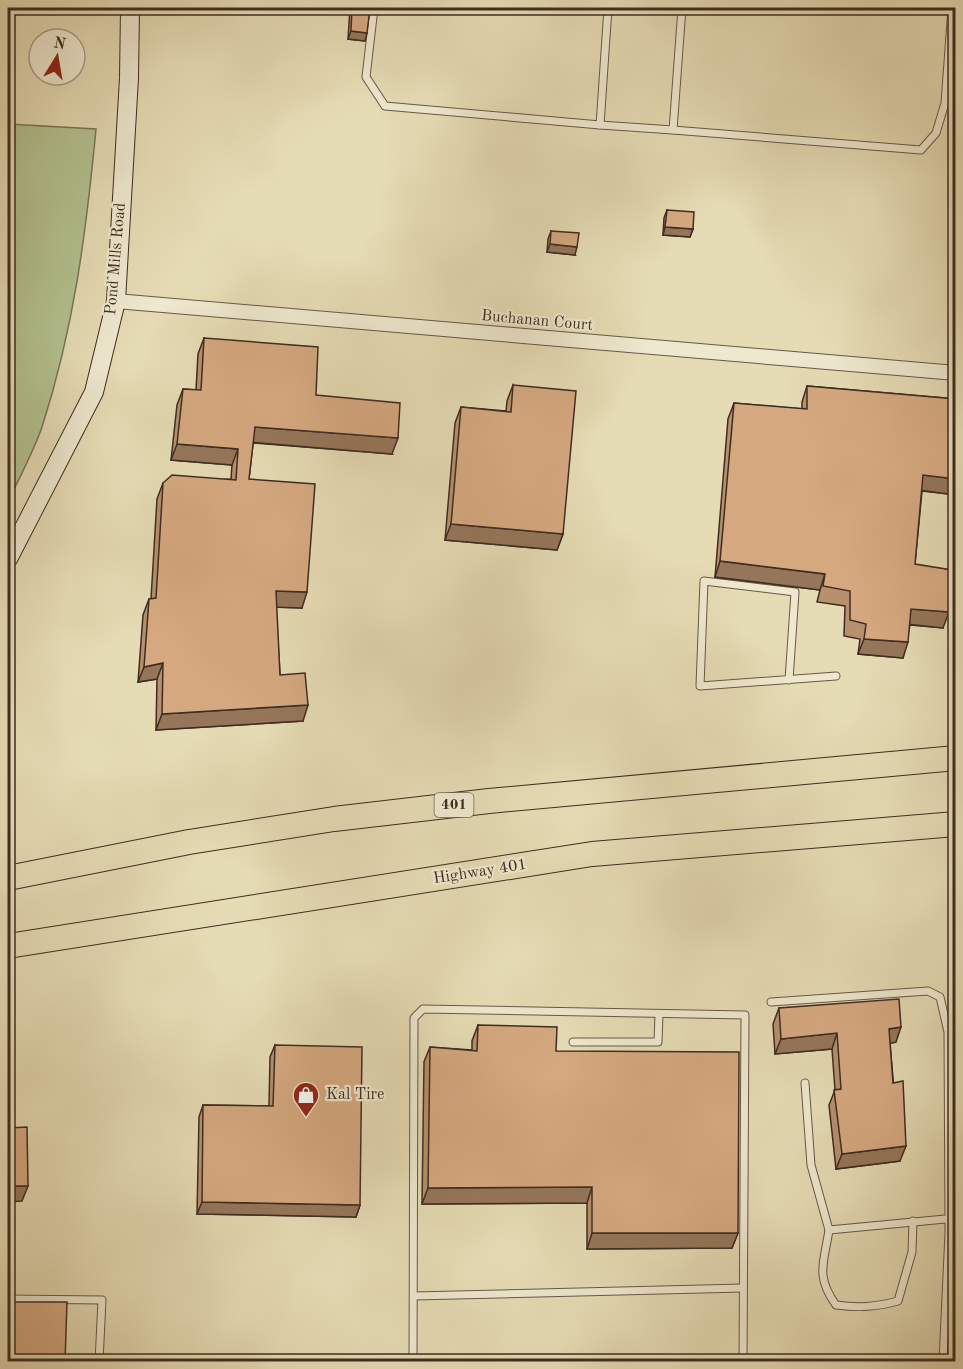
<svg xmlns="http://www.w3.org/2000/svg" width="963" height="1369" font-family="'Old Standard TT',serif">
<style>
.green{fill:#b2c18f;stroke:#787658;stroke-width:1.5}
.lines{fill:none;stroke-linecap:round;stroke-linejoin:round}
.service-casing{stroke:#685846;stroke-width:9}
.minor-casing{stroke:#685846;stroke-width:16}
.secondary-casing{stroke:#3f2c21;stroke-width:20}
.motorway-casing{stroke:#3f2c21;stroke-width:26}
.service{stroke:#eee8ce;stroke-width:7}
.minor{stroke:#eee8ce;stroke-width:14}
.secondary{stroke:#eee8ce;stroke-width:18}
.motorway{stroke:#e5dbb4;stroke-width:24}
.wall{fill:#b7906e;stroke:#3f2c21;stroke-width:1.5}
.shaded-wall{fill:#95765a;stroke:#3f2c21;stroke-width:1.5}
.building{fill:#d5a880;stroke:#3f2c21;stroke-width:1.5}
.labels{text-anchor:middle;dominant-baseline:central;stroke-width:4.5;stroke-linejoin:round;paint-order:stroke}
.shield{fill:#eee8ce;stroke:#746455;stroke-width:1.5}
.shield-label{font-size:15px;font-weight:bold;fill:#3f2c21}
.street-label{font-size:16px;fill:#3f2c21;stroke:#eee8ce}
.poi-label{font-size:16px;fill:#3f2c21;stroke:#eee8ce;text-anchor:start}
</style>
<rect width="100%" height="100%" fill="#e5dbb4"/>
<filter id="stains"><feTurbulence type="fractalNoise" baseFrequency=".00333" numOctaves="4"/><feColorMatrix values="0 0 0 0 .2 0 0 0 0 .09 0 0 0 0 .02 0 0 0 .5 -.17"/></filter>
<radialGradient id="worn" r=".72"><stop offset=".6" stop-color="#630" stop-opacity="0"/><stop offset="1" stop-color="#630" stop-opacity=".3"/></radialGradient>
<path class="green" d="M8,124l88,5c-10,104 -22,199 -54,298 -9,26 -23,51 -34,75z"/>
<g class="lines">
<g class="service-casing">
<g id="service">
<polyline points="374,8 366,77 385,106 600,125 608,8"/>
<polyline points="600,125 673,130 682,8"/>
<polyline points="673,130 921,150 936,133 945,103 952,8"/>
<polyline points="789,680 795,592 704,581 700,686 836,676"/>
<polyline points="771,1002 928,991 940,997 948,1032 949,1233 943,1362"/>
<polyline points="573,1042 658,1042 659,1014"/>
<polyline points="805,1083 811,1165 829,1230 956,1218"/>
<path d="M829,1230c-5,33 -14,46 7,75 23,3 40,2 62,-4l14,-49 1,-31"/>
<polyline points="414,1296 743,1288"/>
<polyline points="8,1299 102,1300 99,1362"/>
<polyline points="413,1362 414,1018 423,1009 745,1015 743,1362"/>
</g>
</g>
<g class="minor-casing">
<polyline id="minor" points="116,301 956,373"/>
</g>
<g class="secondary-casing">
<polyline id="secondary" points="8,559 94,392 116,301 129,78 130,8"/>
</g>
<g class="motorway-casing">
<g id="motorway">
<polyline points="8,878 189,842 334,819 489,801 956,758"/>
<polyline points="8,946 592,854 956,824"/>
</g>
</g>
<use href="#service" class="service"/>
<use href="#minor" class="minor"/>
<use href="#secondary" class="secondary"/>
<use href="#motorway" class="motorway"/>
</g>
<g class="wall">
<polygon points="350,8 370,8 365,41 348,39"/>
<polygon points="667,210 693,229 690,237 663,235 664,218"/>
<polygon points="551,231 575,255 547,252 548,239"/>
<polygon points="204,338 316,395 392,454 253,443 249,479 302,608 276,607 280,675 303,721 156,730 157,679 138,682 143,615 149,599 151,599 157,499 163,483 231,479 232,465 171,460 177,405 183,389 196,390 198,354"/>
<polygon points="513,385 563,534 557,550 445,540 455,423 461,407 506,411 507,401"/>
<polygon points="807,386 956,399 956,495 922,491 915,564 943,628 910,625 903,658 858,654 860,639 844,636 845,606 817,602 820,590 715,577 728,419 734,403 802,409 802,402"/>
<polygon points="779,1008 896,1042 890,1043 900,1161 836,1169 829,1105 835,1090 832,1049 775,1054 773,1024"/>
<polygon points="478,1025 556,1051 738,1233 732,1248 587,1249 587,1203 422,1204 424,1062 430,1047 472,1050 472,1041"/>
<polygon points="275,1045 360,1205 356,1217 197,1214 199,1117 203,1105 269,1106 270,1057"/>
</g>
<g class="shaded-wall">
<polygon points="351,31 367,33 365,41 348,39"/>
<polygon points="665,227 693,229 690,237 663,235"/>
<polygon points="550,244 577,247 575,255 547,252"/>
<polygon points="255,427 398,438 392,454 249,442"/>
<polygon points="177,444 238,449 232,465 171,460"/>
<polygon points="923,475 956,479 956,495 918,490"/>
<polygon points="451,524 563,534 557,550 445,540"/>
<polygon points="720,561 825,574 820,590 715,577"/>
<polygon points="276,591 307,592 302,608 270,607"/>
<polygon points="911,609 949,612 943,628 906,624"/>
<polygon points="864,639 908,642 903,658 858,654"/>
<polygon points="163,663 157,679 138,682 144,667"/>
<polygon points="308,705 303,721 156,730 162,714"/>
<polygon points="901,1027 896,1042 883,1045 889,1029"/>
<polygon points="837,1033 832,1049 775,1054 781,1039"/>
<polygon points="906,1146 900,1161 836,1169 842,1154"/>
<polygon points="8,1186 28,1186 22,1201 8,1202"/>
<polygon points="592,1187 587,1203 422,1204 428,1188"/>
<polygon points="202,1202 360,1205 356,1217 197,1214"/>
<polygon points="592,1233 738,1233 732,1248 587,1249"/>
</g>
<g class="building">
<polygon points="352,8 370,8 367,33 351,31"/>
<polygon points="667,210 694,212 693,229 665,227"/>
<polygon points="551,231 579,233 577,247 550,244"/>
<polygon points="204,338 318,347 316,395 400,403 398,438 255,427 249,479 315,484 307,592 276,591 280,675 305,673 308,705 162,714 163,663 144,667 149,599 156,598 163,483 172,475 236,480 238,449 177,444 183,389 201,390"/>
<polygon points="513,385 576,391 563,534 451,524 461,407 511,412"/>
<polygon points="807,386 956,399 956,479 923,475 915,564 952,570 949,612 911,609 908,642 864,639 866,624 850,620 850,591 823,586 825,574 720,561 734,403 807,409"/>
<polygon points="899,999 901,1027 889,1029 893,1083 903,1081 906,1146 842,1154 834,1090 841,1089 837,1033 781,1039 779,1008"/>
<polygon points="478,1025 557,1027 556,1051 739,1052 738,1233 592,1233 592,1187 428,1188 430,1047 477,1051"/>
<polygon points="275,1045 362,1047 360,1205 202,1202 203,1105 273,1106"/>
<polygon points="27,1127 28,1186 8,1186 8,1128"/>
<polygon points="8,1302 67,1302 65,1362 8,1362"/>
</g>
<defs>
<g id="shop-pin" transform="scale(1.35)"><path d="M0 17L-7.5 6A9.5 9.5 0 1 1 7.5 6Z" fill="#8f2418" stroke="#eee8ce"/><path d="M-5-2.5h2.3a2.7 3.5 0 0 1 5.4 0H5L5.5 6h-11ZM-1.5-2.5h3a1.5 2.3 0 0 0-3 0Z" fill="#fff"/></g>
</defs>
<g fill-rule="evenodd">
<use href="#shop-pin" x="306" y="1095"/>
</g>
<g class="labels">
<rect class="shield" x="434.5" y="793" width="39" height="24" rx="4.5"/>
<g class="shield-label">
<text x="454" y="805">401</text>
</g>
<g class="street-label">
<text transform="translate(116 259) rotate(-85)">Pond Mills Road</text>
<text transform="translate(537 321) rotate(5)">Buchanan Court</text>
<text transform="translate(480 872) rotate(-9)">Highway 401</text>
</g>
<g class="poi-label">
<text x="326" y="1095">Kal Tire</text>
</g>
</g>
<rect width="963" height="1369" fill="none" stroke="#e5dbb4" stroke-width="30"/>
<rect x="9" y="9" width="945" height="1351" fill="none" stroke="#3f2c21" stroke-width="3"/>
<rect x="15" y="15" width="933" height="1339" fill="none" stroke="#3f2c21" stroke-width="1.5"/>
<g transform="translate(57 57) rotate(11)"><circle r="28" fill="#eee8ce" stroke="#a89d89" stroke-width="1.5"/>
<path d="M0-4.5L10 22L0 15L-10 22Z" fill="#8f2418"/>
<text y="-9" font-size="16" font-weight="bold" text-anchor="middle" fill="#3f2c21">N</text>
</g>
<rect width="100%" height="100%" filter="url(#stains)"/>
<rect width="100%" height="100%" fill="url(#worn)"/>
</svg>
